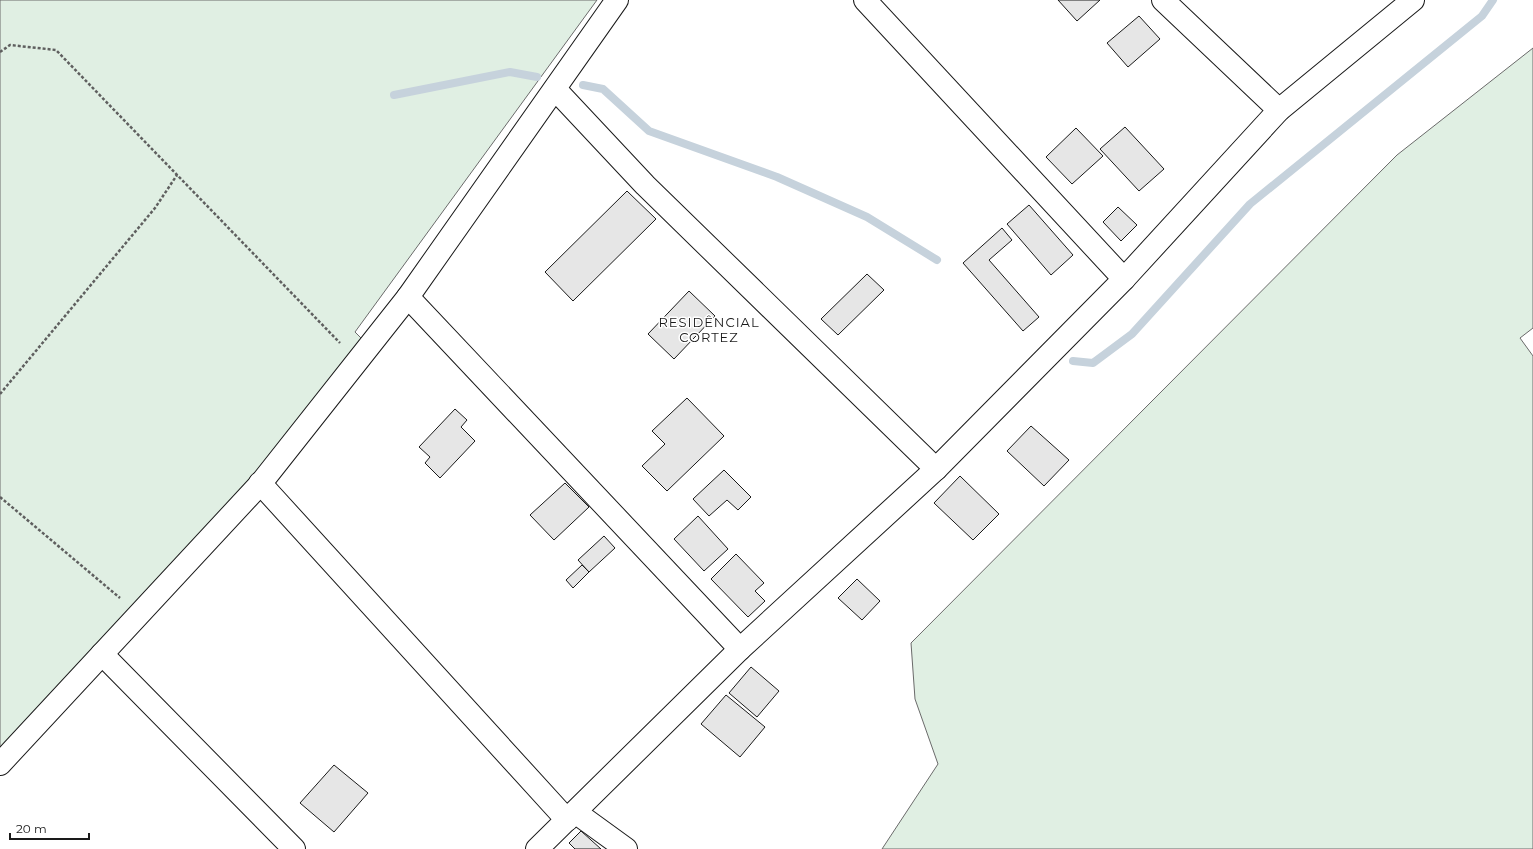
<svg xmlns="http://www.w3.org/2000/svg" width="1533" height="849" font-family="Montserrat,sans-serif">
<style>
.green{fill:#e0efe3;stroke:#6a6a6a}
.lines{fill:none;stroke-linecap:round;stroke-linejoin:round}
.stream{stroke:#c6d2dc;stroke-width:8}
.building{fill:#e6e6e6;stroke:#1a1a1a}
.minor-casing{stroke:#1a1a1a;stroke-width:24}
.path{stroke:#5f5f5f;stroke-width:2.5;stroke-dasharray:3 2;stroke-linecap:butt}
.minor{stroke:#fff;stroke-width:22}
.labels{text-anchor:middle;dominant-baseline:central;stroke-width:3;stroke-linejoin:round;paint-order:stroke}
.neighbourhood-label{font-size:13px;letter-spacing:1px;fill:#1a1a1a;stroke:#fff}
</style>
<rect width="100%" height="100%" fill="#fff"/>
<g class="green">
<polygon points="0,0 597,0 355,332 369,346 0,760"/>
<polygon points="1533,48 1533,328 1520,338 1533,356 1533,849 882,849 938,764 915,699 911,643 1397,155"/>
</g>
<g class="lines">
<g class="stream">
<polyline points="583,85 603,89 649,131 777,177 867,217 937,260"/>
<polyline points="394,95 510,72 537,77"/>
<polyline points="1073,361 1093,363 1132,334 1250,204 1482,16 1493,0"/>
</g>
</g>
<g class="building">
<polygon points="1058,0 1100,0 1077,21"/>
<polygon points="1139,16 1160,39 1128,67 1107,43"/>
<polygon points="1125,127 1164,169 1139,191 1100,149"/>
<polygon points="1076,128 1103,156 1072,184 1046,157"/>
<polygon points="627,191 656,219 573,301 545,272"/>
<polygon points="1029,205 1073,255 1051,275 1007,224"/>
<polygon points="1118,207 1137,225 1121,241 1103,222"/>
<polygon points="1002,228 1012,240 989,260 1039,317 1023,331 963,263"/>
<polygon points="867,274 884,290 838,335 821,319"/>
<polygon points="689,291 715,316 674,359 648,334"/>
<polygon points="687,398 724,436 667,491 642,466 665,444 652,431"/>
<polygon points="455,409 467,420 461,427 475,441 440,478 425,463 430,457 419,447"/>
<polygon points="1031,426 1069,460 1044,486 1007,451"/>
<polygon points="724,470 751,497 738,510 727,500 709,516 693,499"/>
<polygon points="960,476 999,514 973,540 934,503"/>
<polygon points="565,483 589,507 554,540 530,515"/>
<polygon points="698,516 728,549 704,571 674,539"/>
<polygon points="604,536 615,548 589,572 578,560"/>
<polygon points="736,554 764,583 755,591 765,601 748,617 711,579"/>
<polygon points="582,565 589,572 573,588 566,580"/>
<polygon points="857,579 880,601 862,620 838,598"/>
<polygon points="751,667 779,691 757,717 729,693"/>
<polygon points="726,695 765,727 740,757 701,724"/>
<polygon points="334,765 368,793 334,832 300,803"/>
<polygon points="581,831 601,849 575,849 569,843"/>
</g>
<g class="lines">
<g class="minor-casing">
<g id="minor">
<polyline points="865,0 1124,279"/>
<polyline points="1163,0 1279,110"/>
<polyline points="555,89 645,185 936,469"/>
<polyline points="408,297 740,649"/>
<polyline points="260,483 567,820"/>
<polyline points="102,654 294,849"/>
<polyline points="0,764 261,483 408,297 617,0"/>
<polyline points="575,812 626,849"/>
<polyline points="537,849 740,649 936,469 1124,279 1279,110 1413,0"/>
</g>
</g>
<g class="path">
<polyline points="0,52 10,45 56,50 340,343"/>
<polyline points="0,394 155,208 177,175"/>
<polyline points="0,497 120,598"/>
</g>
<use href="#minor" class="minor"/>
</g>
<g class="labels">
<g class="neighbourhood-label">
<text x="709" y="322">RESIDÊNCIAL<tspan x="709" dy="15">CORTEZ</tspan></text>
</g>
</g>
<path d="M10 833v6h79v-6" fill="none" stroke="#1a1a1a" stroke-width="2"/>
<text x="16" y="833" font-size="12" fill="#1a1a1a" stroke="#ffffff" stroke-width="3" paint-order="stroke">20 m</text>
</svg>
